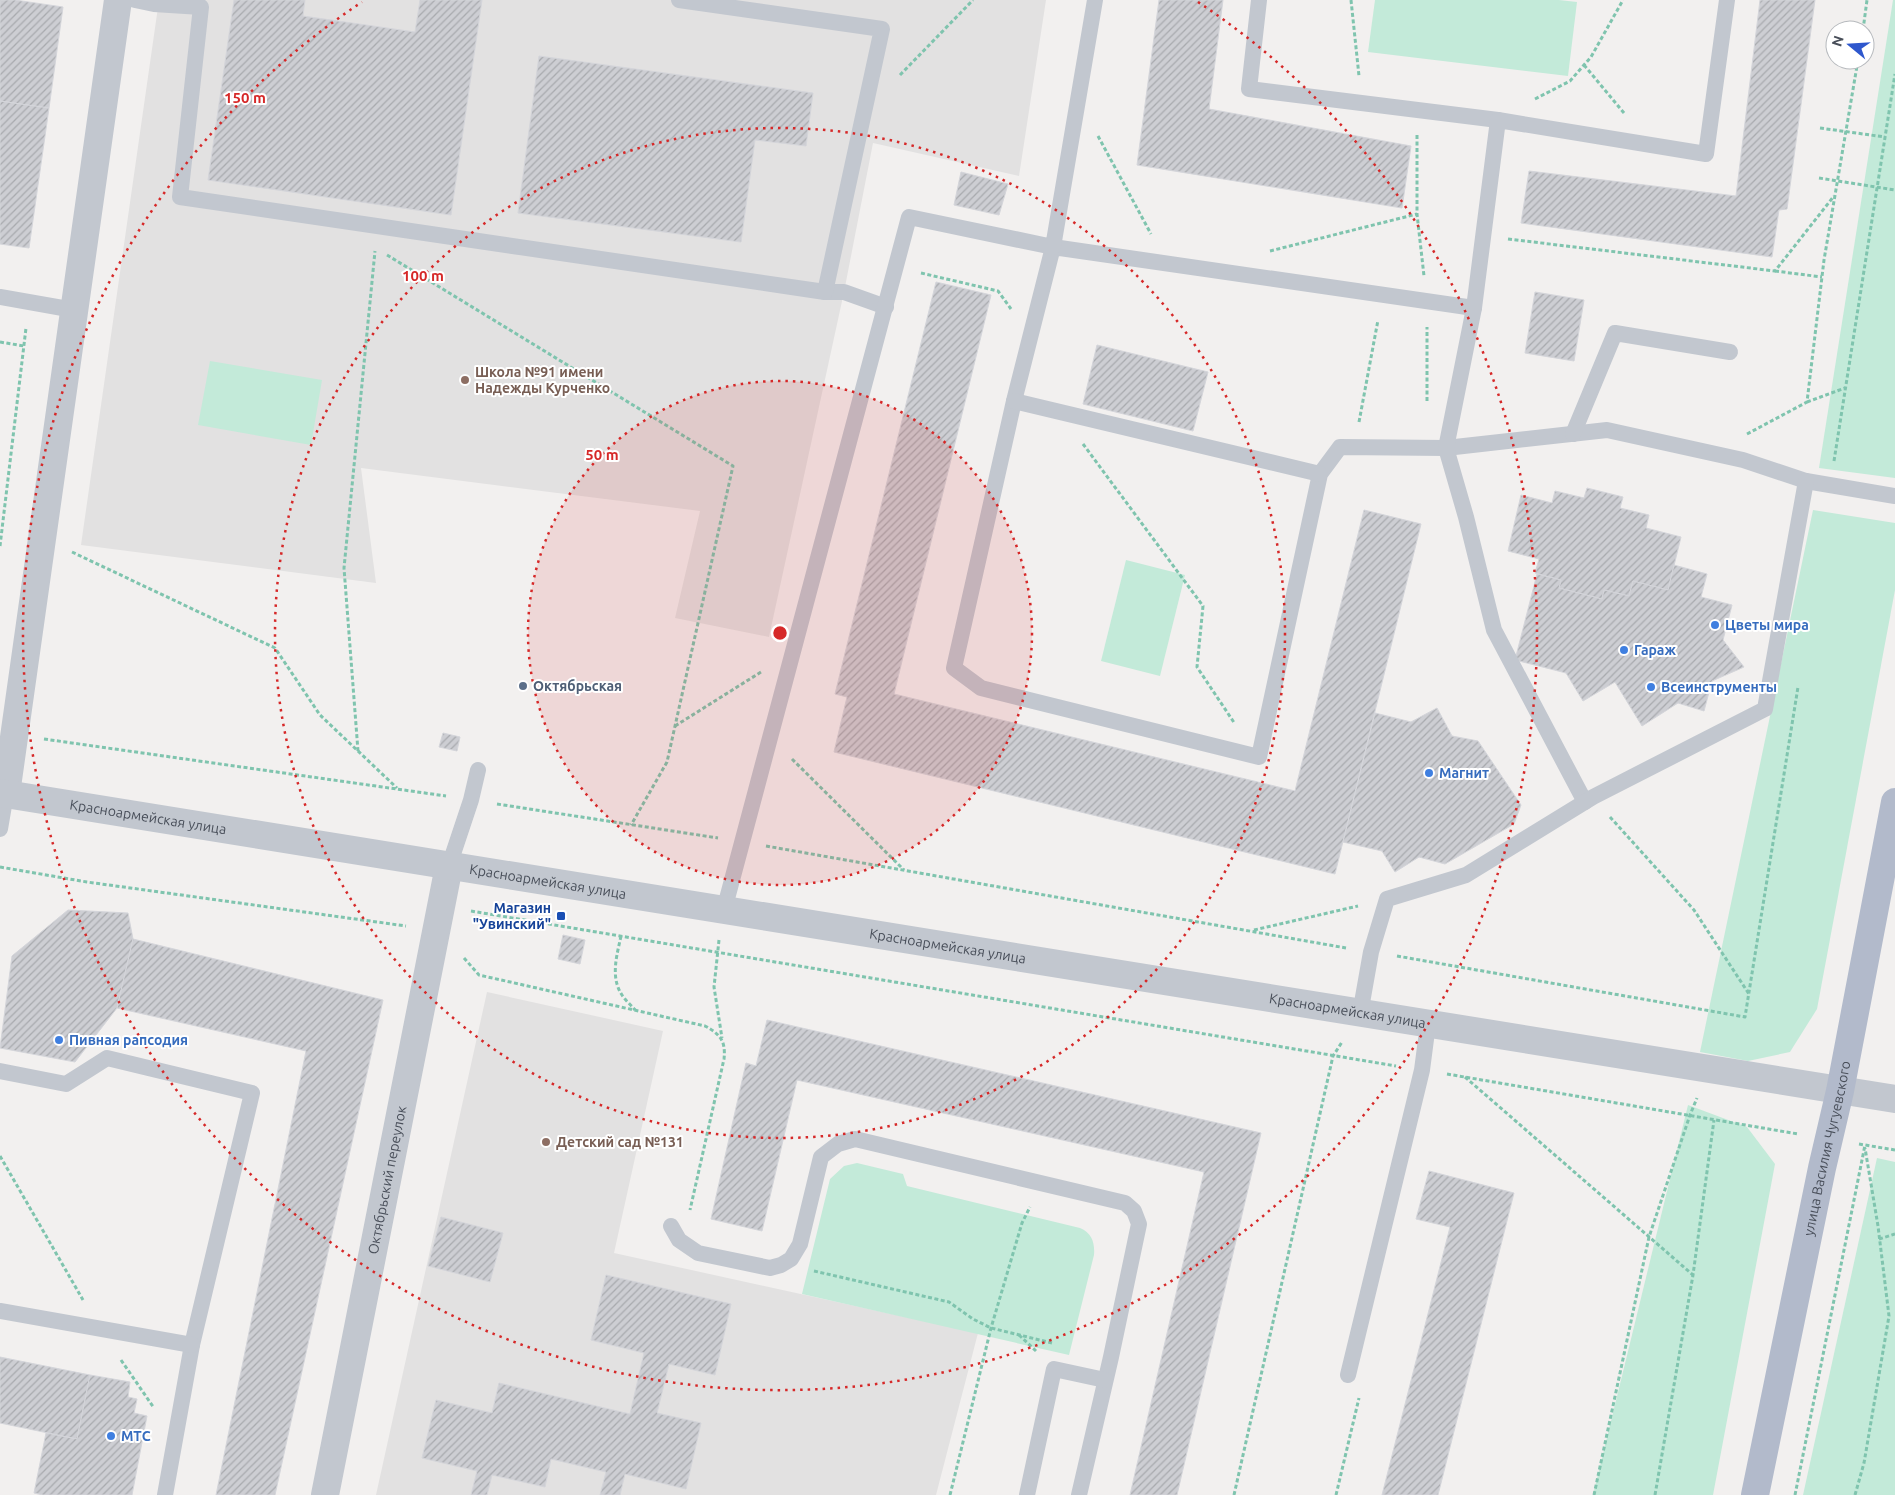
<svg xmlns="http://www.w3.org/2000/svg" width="1895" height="1495" font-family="Ubuntu,sans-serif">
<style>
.education{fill:#e2e1e1}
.green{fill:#c3ead9}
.building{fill:url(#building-hatch);stroke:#d4d5da}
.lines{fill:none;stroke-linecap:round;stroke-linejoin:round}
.path{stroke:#7fc4ae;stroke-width:3;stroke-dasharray:4 2.5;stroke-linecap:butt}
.service{stroke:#c2c7cf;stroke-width:16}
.minor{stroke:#c2c7cf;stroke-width:28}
.tertiary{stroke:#c2c7cf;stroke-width:28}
.primary{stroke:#b2bacb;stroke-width:28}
.ring{fill:none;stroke:#d62828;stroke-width:2.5;stroke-dasharray:2.5 5}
.education-dot{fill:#8d6e63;stroke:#fff;stroke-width:2}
.shop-dot{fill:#3f7fe0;stroke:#fff;stroke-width:2}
.service-dot{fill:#5c6f8a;stroke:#fff;stroke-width:2}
.transit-dot{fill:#1a4fb4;stroke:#fff;stroke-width:2}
.labels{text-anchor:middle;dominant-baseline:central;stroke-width:4;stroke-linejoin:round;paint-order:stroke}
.education-label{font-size:14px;font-weight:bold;fill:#785e54;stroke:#fff;text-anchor:start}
.shop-label{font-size:14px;font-weight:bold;fill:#366cbe;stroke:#fff;text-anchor:start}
.service-label{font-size:14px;font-weight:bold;fill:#4e5e75;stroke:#fff;text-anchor:start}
.street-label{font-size:14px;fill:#494f5a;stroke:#fff}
.transit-label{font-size:14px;font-weight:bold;fill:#164399;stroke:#fff;text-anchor:end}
.centre{fill:#d62828;stroke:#fff;stroke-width:2.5}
.ring-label{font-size:15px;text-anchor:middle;font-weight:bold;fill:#d62828;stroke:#fff;stroke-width:4;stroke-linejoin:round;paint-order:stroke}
</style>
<defs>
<pattern id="building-hatch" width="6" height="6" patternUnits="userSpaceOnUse" patternTransform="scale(1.25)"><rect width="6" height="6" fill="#cdced3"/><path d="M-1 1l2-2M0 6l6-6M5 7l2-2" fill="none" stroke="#a8aaae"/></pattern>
</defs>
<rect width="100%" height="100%" fill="#f2f0ef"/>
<g class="education">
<polygon points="159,0 1046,0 1019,176 873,143 844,292 769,637 675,618 700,511 361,468 376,583 81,545"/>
<polygon points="487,992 663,1031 614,1253 978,1333 936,1495 376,1495"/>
</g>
<g class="green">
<polygon points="1375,0 1559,0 1577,2 1568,76 1368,52"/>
<polygon points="1893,0 1895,0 1895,478 1819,468"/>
<polygon points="210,361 322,380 311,445 198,425"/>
<polygon points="1813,510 1895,523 1895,590 1817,1009 1790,1052 1748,1061 1700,1052"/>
<polygon points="1126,560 1185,575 1160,676 1101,661"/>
<polygon points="1688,1105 1747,1127 1775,1164 1713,1495 1593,1495"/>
<polygon points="1877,1158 1895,1162 1895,1495 1803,1495"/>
<path d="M857,1163l46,11 4,12 173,42c12,5 15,15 14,27l-25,100 -267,-61 28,-115 14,-13z"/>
</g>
<g class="building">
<polygon points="0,0 15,0 63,7 49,108 0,101"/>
<polygon points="234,0 305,0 303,16 415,32 420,0 482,0 451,215 208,180"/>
<polygon points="1159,0 1223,0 1209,109 1411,146 1402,208 1137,165"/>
<polygon points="1760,0 1815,0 1787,209 1779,210 1772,257 1521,223 1529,171 1736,196"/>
<polygon points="539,56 813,93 806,146 755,140 741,242 518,213"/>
<polygon points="0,101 49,108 29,248 0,244"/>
<polygon points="961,172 1008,184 999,215 954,205"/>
<polygon points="936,282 991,295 894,694 1295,791 1364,510 1421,524 1335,874 834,752 847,697 835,694"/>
<polygon points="1535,292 1584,300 1574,361 1525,353"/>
<polygon points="1097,345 1208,372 1193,431 1083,404"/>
<polygon points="1587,488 1623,497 1620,508 1649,515 1646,528 1681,537 1668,590 1633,581 1629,596 1604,590 1602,599 1559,588 1561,580 1535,573 1539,559 1508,551 1521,495 1552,503 1555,491 1584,498"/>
<polygon points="1674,565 1707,574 1701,597 1732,605 1723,640 1744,667 1712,681 1704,711 1678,703 1642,726 1615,682 1583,701 1566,673 1515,660 1537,574 1561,580 1559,588 1602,599 1604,590 1629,596 1633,581 1668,590"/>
<polygon points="1437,708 1452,736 1478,741 1521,805 1514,824 1445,864 1419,857 1395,872 1382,851 1343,842 1375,713 1411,722"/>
<polygon points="443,733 460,737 457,751 439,747"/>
<polygon points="68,910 128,913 133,939 117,1008 75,1062 0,1048 12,956"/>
<polygon points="563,935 585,940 580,964 558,959"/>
<polygon points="133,939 383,1000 275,1495 216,1495 306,1051 117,1008"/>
<polygon points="767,1020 1261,1133 1177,1495 1130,1495 1204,1172 797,1080 762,1231 711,1219 746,1063 756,1066"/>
<polygon points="1429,1171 1514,1193 1438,1495 1382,1495 1450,1227 1416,1219"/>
<polygon points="441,1217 503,1233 490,1282 428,1266"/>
<polygon points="606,1275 731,1304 715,1375 669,1364 657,1413 701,1423 686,1489 625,1474 620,1495 600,1495 606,1472 551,1459 545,1487 492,1475 487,1495 471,1495 477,1471 422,1458 436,1400 492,1413 499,1383 630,1414 644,1353 591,1340"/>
<polygon points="0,1357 90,1375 77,1439 0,1423"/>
<polygon points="90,1375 130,1382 128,1397 137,1399 134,1413 147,1416 132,1495 43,1495 34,1493 46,1433 77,1439"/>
</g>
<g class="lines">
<g class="path">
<polyline points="1351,0 1359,76"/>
<polyline points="1863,30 1867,0"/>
<polyline points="1584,65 1624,113"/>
<polyline points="900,75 973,0"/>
<polyline points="1535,99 1570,81 1591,57 1623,0"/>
<polyline points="1820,128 1885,137"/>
<polyline points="1417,135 1417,214 1424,276"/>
<polyline points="1098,136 1151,234"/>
<polyline points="1819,178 1895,190"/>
<polyline points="1508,239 1775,271 1834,196"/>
<polyline points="1270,251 1417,214"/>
<polyline points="387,255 733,466 667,762 631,825"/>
<polyline points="1775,271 1822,277"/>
<polyline points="921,273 998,291 1011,309"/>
<polyline points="0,342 24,346"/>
<polyline points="1427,401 1427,327"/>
<polyline points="1807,402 1845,388"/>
<polyline points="1359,422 1378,320"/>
<polyline points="1747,434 1807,402 1824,260 1858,60"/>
<polyline points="1083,444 1203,606 1197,667 1235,724"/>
<polyline points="1834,461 1895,74"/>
<polyline points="0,546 26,328"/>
<polyline points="72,552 275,648 320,715 397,788"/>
<polyline points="675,726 761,672"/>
<polyline points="44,739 446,796"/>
<polyline points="358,751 344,568 375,251"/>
<polyline points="792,759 904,870"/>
<polyline points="497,804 718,838"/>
<polyline points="1610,817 1694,910 1749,994"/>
<polyline points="766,846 1346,948"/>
<polyline points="0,867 87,882 406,926"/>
<polyline points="471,911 1396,1066"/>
<polyline points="1254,930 1358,906"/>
<path d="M621,936c-4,19 -11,41 1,59 3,5 9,10 13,15"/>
<polyline points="719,940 714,987 722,1038"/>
<polyline points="1397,956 1745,1017 1798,687"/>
<path d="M464,958l15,17 226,51c15,8 21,15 19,33l-34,151"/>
<polyline points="1447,1074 1798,1134"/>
<polyline points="1465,1077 1693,1275"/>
<polyline points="1859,1144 1895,1150"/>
<polyline points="0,1156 83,1300"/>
<polyline points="1879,1239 1895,1234"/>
<polyline points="814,1271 949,1302 973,1319 991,1328 1052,1343"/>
<polyline points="1019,1335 1036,1351"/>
<polyline points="121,1360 154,1408"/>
<polyline points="950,1495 991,1328 1022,1223 1030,1207"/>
<polyline points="1234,1495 1333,1056 1342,1042"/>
<polyline points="1336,1495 1359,1398"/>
<polyline points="1594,1495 1649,1237 1690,1115 1697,1098"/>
<polyline points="1655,1495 1693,1275 1714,1120"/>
<polyline points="1795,1495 1865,1145"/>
<polyline points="1855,1495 1864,1463 1889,1316 1878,1226 1865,1148"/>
</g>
<g class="service">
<polyline points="135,0 154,4 201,7 180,197 825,292 844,292 886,307"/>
<polyline points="679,0 882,29 825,292"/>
<polyline points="1259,0 1249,89 1498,120"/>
<polyline points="0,297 74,310"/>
<polyline points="1474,308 1053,247 1014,401 954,668 981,688 1259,757 1320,474 1340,447 1446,448 1607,430 1743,460 1806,481 1895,496"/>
<polyline points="1014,401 1320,474"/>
<polyline points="1573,434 1615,333 1730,352"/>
<polyline points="1585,802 1494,630 1466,517 1446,448 1474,308 1498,120 1706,154 1727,0"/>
<polyline points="0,829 6,794"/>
<polyline points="449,866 471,800 478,770"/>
<polyline points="724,910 909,217 1053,247 1095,0"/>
<polyline points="1360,1014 1371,952 1387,899 1466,875 1593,797 1765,709 1806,481"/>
<polyline points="0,1071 66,1084 107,1058 252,1093 192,1345 165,1495"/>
<polyline points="671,1226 679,1240 698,1253 770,1268 781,1265 791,1259 800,1244 821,1157 838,1144 855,1139 1125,1203 1134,1211 1139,1224 1111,1357 1079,1495"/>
<polyline points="0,1311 192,1345"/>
<polyline points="1348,1375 1422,1070 1428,1024"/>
<polyline points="1027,1495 1054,1369 1105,1380"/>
</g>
<g class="minor">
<polyline points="6,794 118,0"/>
<path id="s1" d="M325,1495l124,-629"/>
</g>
<path class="tertiary" id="s2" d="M0,793l1895,306"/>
<path class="primary" id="s3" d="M1755,1495l67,-327 18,-77 55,-289"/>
</g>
<circle cx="780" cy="633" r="252" fill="#d62828" fill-opacity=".12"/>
<g class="ring">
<circle cx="780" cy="633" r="252"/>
<circle cx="780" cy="633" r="505"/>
<path d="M1198 2A757 757 0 1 1 362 2"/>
</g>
<g class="education-dot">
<circle cx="465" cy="380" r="5"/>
<circle cx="546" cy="1142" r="5"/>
</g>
<g class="shop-dot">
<circle cx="1715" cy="625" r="5"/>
<circle cx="1624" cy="650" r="5"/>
<circle cx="1651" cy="687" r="5"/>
<circle cx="1429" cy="773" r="5"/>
<circle cx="59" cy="1040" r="5"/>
<circle cx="111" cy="1436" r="5"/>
</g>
<circle class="service-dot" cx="523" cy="686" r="5"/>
<rect class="transit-dot" x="556" y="911" width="10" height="10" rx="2.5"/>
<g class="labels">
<g class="education-label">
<text x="475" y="372">Школа №91 имени<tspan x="475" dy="16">Надежды Курченко</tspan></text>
<text x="556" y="1142">Детский сад №131</text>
</g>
<g class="shop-label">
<text x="1725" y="625">Цветы мира</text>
<text x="1634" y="650">Гараж</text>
<text x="1661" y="687">Всеинструменты</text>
<text x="1439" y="773">Магнит</text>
<text x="69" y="1040">Пивная рапсодия</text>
<text x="121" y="1436">МТС</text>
</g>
<g class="service-label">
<text x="533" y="686">Октябрьская</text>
</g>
<g class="street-label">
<text stroke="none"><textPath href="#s2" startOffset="150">Красноармейская улица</textPath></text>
<text stroke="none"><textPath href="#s2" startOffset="555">Красноармейская улица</textPath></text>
<text stroke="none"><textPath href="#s2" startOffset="960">Красноармейская улица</textPath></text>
<text stroke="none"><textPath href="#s2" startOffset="1365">Красноармейская улица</textPath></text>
<text stroke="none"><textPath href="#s3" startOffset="354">улица Василия Чугуевского</textPath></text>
<text stroke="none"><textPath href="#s1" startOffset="321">Октябрьский переулок</textPath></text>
</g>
<g class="transit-label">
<text x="551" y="908">Магазин<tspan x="551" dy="16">"Увинский"</tspan></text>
</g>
</g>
<circle cx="780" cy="633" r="8" class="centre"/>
<g class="ring-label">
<text x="245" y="103">150 m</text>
<text x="423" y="281">100 m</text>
<text x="602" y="460">50 m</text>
</g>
<g transform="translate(1850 45) rotate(288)"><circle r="24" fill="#ffffff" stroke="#b6b9bd"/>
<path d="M0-4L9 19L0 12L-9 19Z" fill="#2e57cd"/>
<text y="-8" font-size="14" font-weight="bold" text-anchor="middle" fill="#494f5a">N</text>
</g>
</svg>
